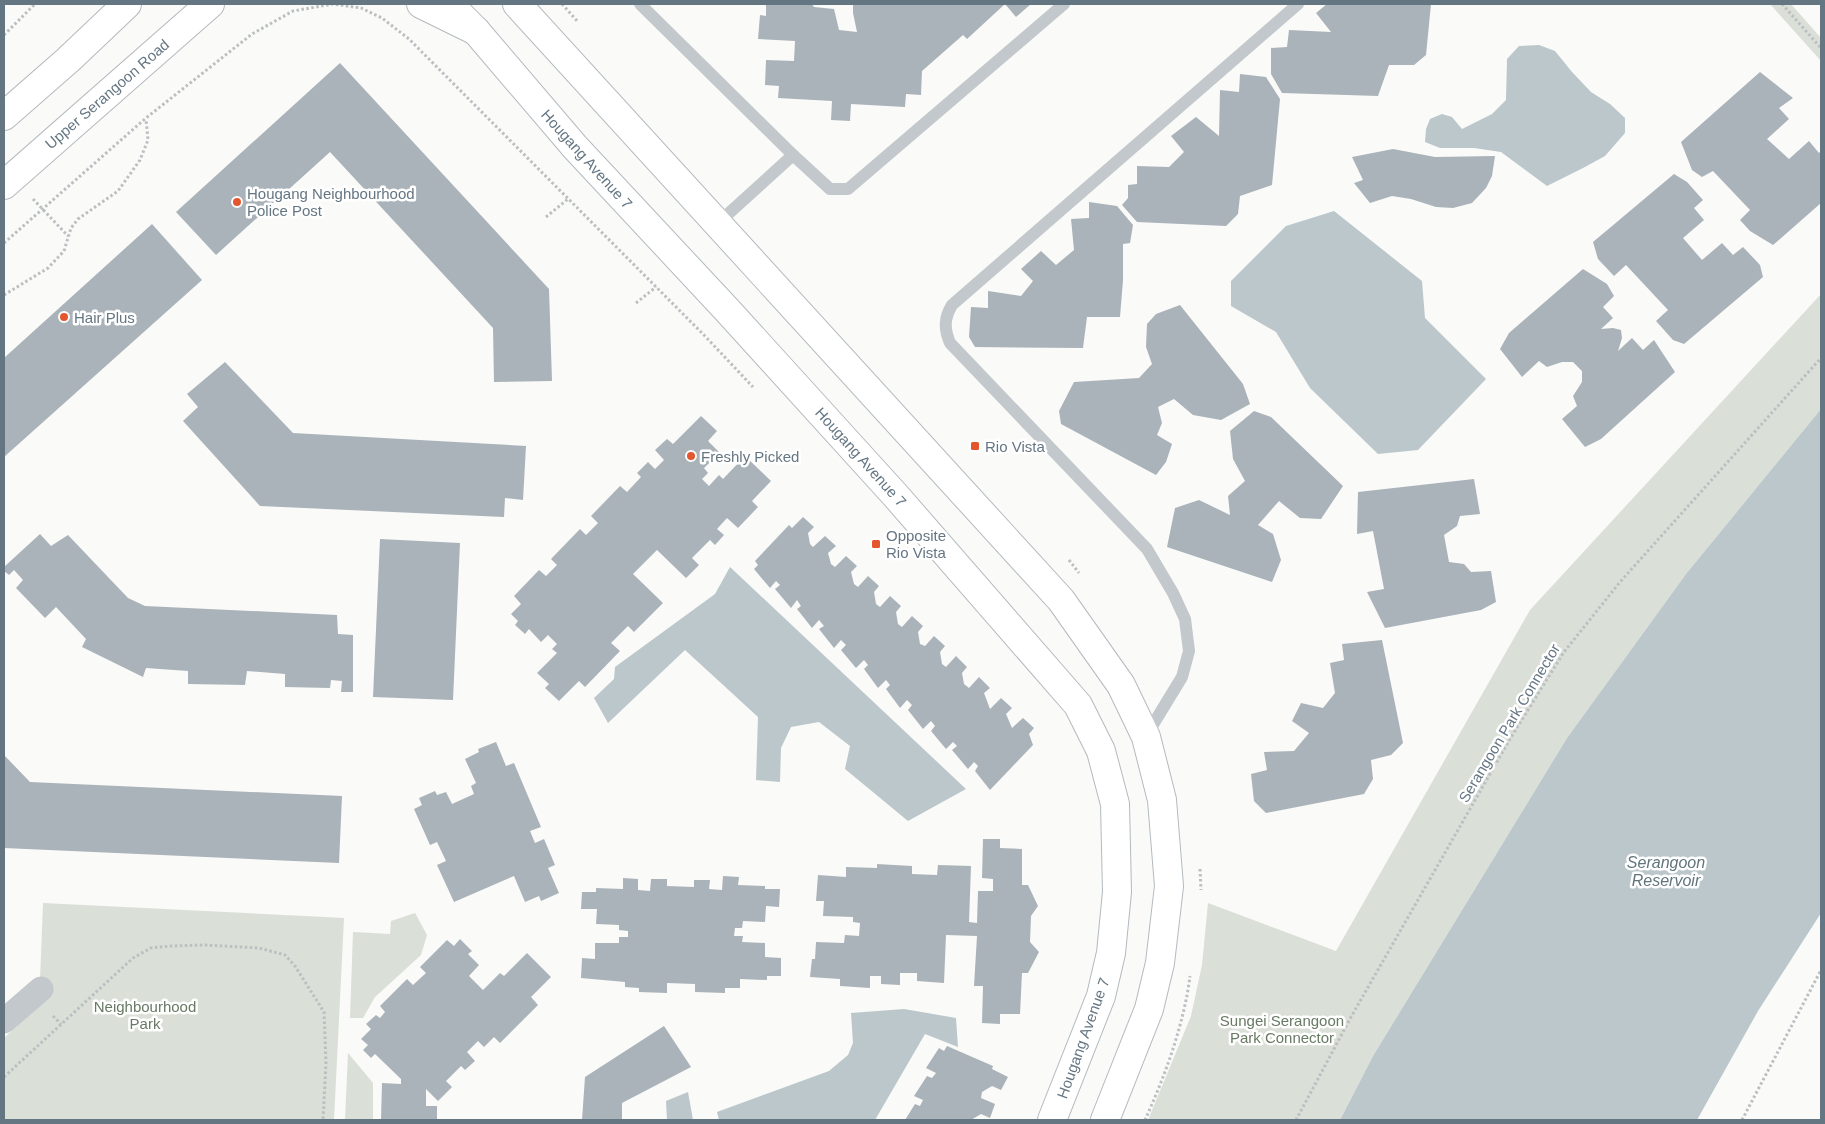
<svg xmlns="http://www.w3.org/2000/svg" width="1825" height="1124" font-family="Arial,sans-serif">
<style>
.green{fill:#dadfd7}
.water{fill:#bbc7cb}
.building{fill:#aab3b9}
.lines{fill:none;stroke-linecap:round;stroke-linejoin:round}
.secondary-casing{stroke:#b3babf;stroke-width:30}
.primary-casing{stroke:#b5babe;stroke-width:30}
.path{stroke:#bbbfc2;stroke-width:3;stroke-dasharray:2.5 2.5;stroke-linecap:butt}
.lane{stroke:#c3c8cc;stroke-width:12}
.street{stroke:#c3c8cc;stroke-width:25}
.secondary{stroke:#fff;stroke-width:28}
.primary{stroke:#fff;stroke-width:28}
.poi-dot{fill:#e4572e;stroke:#fff;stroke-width:2}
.labels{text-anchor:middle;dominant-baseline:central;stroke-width:5;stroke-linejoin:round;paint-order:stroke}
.street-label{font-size:15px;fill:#657683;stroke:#fff}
.poi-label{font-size:15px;fill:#657683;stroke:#fff;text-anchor:start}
.park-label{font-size:15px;fill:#687a64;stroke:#fff}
.water-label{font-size:16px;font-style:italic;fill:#60757c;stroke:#fff}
</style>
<rect width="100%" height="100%" fill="#fafaf8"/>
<g class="green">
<polygon points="1770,4 1791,4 1821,38 1821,61"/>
<polygon points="1821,294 1821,409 1686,574 1567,738 1373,1056 1340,1120 1148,1120 1191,1016 1202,965 1208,903 1336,951 1530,610"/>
<polygon points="43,903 344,918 334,1120 4,1120 4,1038 39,1006"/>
<polygon points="415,913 427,935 421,955 375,997 363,1018 350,1018 353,932 390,934 391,921"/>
<polygon points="348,1053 373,1083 373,1120 345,1120"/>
</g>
<g class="water">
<polygon points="1539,45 1555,51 1572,72 1591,92 1610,104 1625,118 1625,133 1605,156 1583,168 1547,186 1501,152 1474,148 1440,148 1425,142 1426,129 1430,119 1442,114 1452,117 1462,129 1492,114 1506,100 1507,59 1519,46"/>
<polygon points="1334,211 1422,281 1425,318 1486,379 1418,450 1378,454 1310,388 1276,332 1231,306 1231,281 1286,226"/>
<polygon points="1821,409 1821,913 1758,1011 1697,1120 1340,1120 1373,1056 1567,738 1686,574"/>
<polygon points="730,567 966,789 908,821 845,769 850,746 819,722 791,727 781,748 780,782 756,780 758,717 685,650 608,723 594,698 614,679 615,667 715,594"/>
<polygon points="904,1009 956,1018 958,1047 925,1034 875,1120 719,1120 717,1112 829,1071 848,1055 853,1043 851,1013"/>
<polygon points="688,1092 693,1120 667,1120 666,1101"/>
</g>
<g class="building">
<polygon points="766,4 812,4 814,7 834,9 839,30 857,32 853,13 853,4 1031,4 1016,17 1005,4 967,39 963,35 922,71 921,95 906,94 905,107 851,104 850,121 831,120 832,101 778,98 779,86 765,85 766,60 794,61 795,41 758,39 760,15 766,16"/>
<polygon points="1327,4 1431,4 1426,55 1414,65 1389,65 1378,96 1282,93 1271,74 1271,48 1287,47 1289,30 1331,32 1316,13"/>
<polygon points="340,63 549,289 552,381 494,382 493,328 330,152 216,255 176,212"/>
<polygon points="1760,72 1793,98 1779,108 1789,119 1767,139 1789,159 1809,141 1819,153 1821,151 1821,203 1773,245 1750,231 1740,220 1750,210 1713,171 1702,177 1692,170 1681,142"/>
<polygon points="1240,74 1266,77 1280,99 1272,185 1240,196 1238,214 1226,226 1137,222 1122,205 1128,198 1128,185 1137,184 1137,166 1169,167 1184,152 1171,136 1196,117 1219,136 1220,90 1239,92"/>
<polygon points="1393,149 1435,157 1495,156 1492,176 1486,188 1472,203 1453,208 1436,207 1411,199 1392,196 1370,203 1354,183 1363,180 1352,157"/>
<polygon points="1674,174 1687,182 1703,200 1694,208 1704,220 1683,238 1702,260 1722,243 1733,255 1743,247 1760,265 1763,277 1684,344 1673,340 1656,321 1668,310 1626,265 1614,276 1598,259 1593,242"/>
<polygon points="1089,202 1117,206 1133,225 1130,243 1123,244 1123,280 1120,317 1087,317 1083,348 975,347 969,337 971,307 988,308 988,291 1021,296 1033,281 1021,269 1041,251 1056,265 1074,250 1071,219 1089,218"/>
<polygon points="152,224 202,280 4,457 4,358"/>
<polygon points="1583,269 1607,284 1614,296 1603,307 1613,318 1601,329 1613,328 1621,330 1622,338 1618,351 1632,338 1643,350 1654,340 1675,372 1601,439 1585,447 1562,419 1577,406 1573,396 1582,382 1582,371 1573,362 1562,362 1547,367 1539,361 1522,377 1500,349 1509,333"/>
<polygon points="1180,305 1243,384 1250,404 1221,420 1193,415 1174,399 1158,407 1162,423 1157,435 1172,444 1166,462 1156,475 1061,424 1059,411 1074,382 1139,378 1152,364 1146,347 1147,324 1156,314"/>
<polygon points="225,362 293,433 526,446 523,500 505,498 504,517 260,506 183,421 198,407 187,394"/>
<polygon points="1254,411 1271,417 1343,486 1321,519 1300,518 1279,501 1258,525 1273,534 1281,560 1272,582 1167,547 1175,508 1199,500 1230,515 1228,496 1245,481 1233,459 1230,431"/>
<polygon points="701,416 717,431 708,441 720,453 704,468 708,473 702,479 709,486 719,475 723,479 745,456 771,481 752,501 758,507 738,528 727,518 717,529 724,535 715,545 710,540 692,558 699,565 686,578 657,550 633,574 663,603 634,632 628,626 611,643 620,651 585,687 579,681 559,701 545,688 549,684 537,673 557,653 552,649 557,644 548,635 541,642 529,629 525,634 515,625 518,621 511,614 521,604 514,596 539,570 546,576 557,565 551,559 580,529 586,535 598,523 591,516 620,486 627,492 641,477 637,473 648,462 655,469 664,460 655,450 667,439 673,444"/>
<polygon points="1474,479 1480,514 1460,516 1457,526 1444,535 1449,562 1464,564 1471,572 1491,571 1496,602 1481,610 1385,628 1367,592 1384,589 1373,531 1357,534 1358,492"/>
<polygon points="803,517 814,527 808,533 810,544 813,547 825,536 836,546 828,553 831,564 835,567 846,556 857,566 851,572 854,584 858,587 868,576 879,586 874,592 876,604 880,607 890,596 901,606 896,612 898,624 902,627 912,616 923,626 918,632 920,644 925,646 934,636 945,646 940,652 942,664 946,667 956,656 967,667 962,673 964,684 969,688 979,677 990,688 984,693 990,709 1001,698 1012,708 1006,714 1012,728 1023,718 1034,728 1029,734 1033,745 990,790 975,771 978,766 974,762 968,769 952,750 957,746 953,742 946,749 931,731 935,726 931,721 923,729 908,710 912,705 907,700 900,708 886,689 890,685 886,680 878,688 864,669 868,665 864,660 856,668 841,650 846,645 841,640 834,648 819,629 824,626 819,620 812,628 797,609 801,606 797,600 791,608 775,589 780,585 776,581 770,588 754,569 758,565 755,561 789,525 792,528"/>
<polygon points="40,534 51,546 68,535 128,598 145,606 337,615 338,634 353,635 353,692 341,692 342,681 331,680 330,688 285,687 285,674 247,671 245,685 188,684 188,671 146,668 143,677 82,647 86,639 56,607 45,618 16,588 23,580 14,570 9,575 4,571 4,567"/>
<polygon points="380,539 460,543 453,700 373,697"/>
<polygon points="1382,640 1403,743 1391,755 1371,760 1373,779 1364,794 1266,813 1254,801 1251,774 1267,770 1264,752 1294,751 1309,733 1292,721 1301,703 1323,708 1335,693 1330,663 1344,660 1342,644"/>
<polygon points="496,742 506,766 514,763 541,827 530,831 535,843 544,839 555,865 548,868 559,893 541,901 539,896 525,902 514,876 454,902 437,865 446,861 437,842 430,845 414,809 422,805 419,798 435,791 437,795 446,792 452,804 474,794 471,786 476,783 465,759 479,752 478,749"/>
<polygon points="4,755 30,782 342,796 339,863 4,848"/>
<polygon points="983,839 1000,839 1000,848 1022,849 1022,885 1028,885 1038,906 1031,916 1030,942 1039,952 1028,973 1022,973 1020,1014 1000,1014 1000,1024 982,1023 983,986 974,986 977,936 946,935 944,983 917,981 917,973 900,973 900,985 881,984 881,976 870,976 870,988 840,986 840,979 810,977 812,959 815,959 816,942 844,943 845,935 859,936 860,923 853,922 853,917 823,916 824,901 816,901 818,875 846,877 846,867 877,868 877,864 912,866 912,874 937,875 938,865 971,866 969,922 977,923 978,891 993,891 993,879 982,878"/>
<polygon points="723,876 739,877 738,885 765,886 765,889 780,889 779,907 766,906 765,922 743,921 742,928 735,928 734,936 743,936 742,942 765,943 765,957 781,958 781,976 767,976 767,980 740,979 740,988 725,988 725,993 695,992 695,984 667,983 667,993 639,992 639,988 625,987 625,982 581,978 582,958 595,959 595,943 619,943 619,937 628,937 628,931 619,930 619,925 596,924 597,909 581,909 582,892 596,892 596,888 623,889 623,878 638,879 638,890 650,891 651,879 667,879 667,886 694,887 694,880 710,880 709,889 722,890"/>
<polygon points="460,939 472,951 468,954 479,965 469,976 483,990 500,973 504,976 527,953 551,977 531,997 538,1005 500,1043 494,1037 484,1047 478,1041 467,1052 475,1061 465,1070 461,1066 446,1081 452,1087 438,1101 426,1089 426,1106 437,1106 437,1120 381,1120 382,1083 401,1084 401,1079 375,1054 371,1058 363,1050 368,1045 361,1039 371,1029 366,1024 376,1015 380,1018 385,1012 380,1006 407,979 413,985 426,973 420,967 447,940 454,946"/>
<polygon points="664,1026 691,1067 622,1103 622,1120 582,1120 585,1077"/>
<polygon points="947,1046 993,1066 992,1069 1008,1077 1001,1090 992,1086 982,1092 981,1098 995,1104 990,1118 981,1114 971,1120 905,1120 915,1104 920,1106 923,1100 914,1096 927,1076 932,1078 936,1073 926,1068 939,1048 944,1051"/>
</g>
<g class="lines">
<g class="secondary-casing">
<g id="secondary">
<polyline points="517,4 1061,600 1121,685 1146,737 1162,800 1169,886 1160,963 1149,1009 1105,1120"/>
<polyline points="459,14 476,31 575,147 728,311 896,496 1078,705 1101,751 1115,804 1117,892 1111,953 1101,996 1052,1120"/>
</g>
</g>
<g class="primary-casing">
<g id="primary">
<polyline points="421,4 476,31"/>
<polyline points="4,116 68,60 127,4"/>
<polyline points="4,185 210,4"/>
</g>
</g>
<g class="path">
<polyline points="562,4 578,22"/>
<polyline points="1782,4 1821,48"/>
<polyline points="4,35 35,4"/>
<polyline points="33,199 68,236"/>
<polyline points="546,217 568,199"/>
<polyline points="4,243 146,118 252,34 293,11 333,4 361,8 382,18 409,39 703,334 753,387"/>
<polyline points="4,295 48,268 64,251 71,228 78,219 118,191 140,160 148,140 146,119"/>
<polyline points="636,303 656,287"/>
<polyline points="1069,560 1079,573"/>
<polyline points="1200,869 1201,890"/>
<polyline points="53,1016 61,1024"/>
<polyline points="4,1077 133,958 151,948 171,946 205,945 259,948 285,955 295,966 324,1012 326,1063 323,1120"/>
<path d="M1145,1120c20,-44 39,-96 45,-144"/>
<polyline points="1296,1120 1351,1017 1510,739 1564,652 1620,582 1821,358"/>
<polyline points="1742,1120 1821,970"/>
</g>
<g class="lane">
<polyline points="640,4 793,155 830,189 848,189 1064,4"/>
<polyline points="717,224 793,155"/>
<path d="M1146,736l36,-59 7,-26 -4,-32 -12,-26 -26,-44 -197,-206c-6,-14 -6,-25 2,-38l346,-301"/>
</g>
<polyline class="street" points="4,1021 41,989"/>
<use href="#secondary" class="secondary"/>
<use href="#primary" class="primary"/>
</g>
<g class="poi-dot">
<circle cx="237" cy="202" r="5"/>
<circle cx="64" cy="317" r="5"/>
<rect x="970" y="441" width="10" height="10" rx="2.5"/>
<circle cx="691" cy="456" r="5"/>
<rect x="871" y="539" width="10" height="10" rx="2.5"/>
</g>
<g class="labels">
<g class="street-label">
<text transform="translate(107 94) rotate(-41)">Upper Serangoon Road</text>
<text transform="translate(587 159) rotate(48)">Hougang Avenue 7</text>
<text transform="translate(861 457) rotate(48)">Hougang Avenue 7</text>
<text transform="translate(1509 723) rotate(-59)">Serangoon Park Connector</text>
<text transform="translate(1083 1038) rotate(-70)">Hougang Avenue 7</text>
</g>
<g class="poi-label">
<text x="247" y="193">Hougang Neighbourhood<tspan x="247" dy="17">Police Post</tspan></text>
<text x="74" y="317">Hair Plus</text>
<text x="985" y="446">Rio Vista</text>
<text x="701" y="456">Freshly Picked</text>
<text x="886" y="535">Opposite<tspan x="886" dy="17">Rio Vista</tspan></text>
</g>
<g class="park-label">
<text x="145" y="1006">Neighbourhood<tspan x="145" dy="17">Park</tspan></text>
<text x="1282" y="1020">Sungei Serangoon<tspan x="1282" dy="17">Park Connector</tspan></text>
</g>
<g class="water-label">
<text x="1666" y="862">Serangoon<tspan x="1666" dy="18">Reservoir</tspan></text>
</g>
</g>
<rect width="1825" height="1124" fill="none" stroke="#657683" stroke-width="10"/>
</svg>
